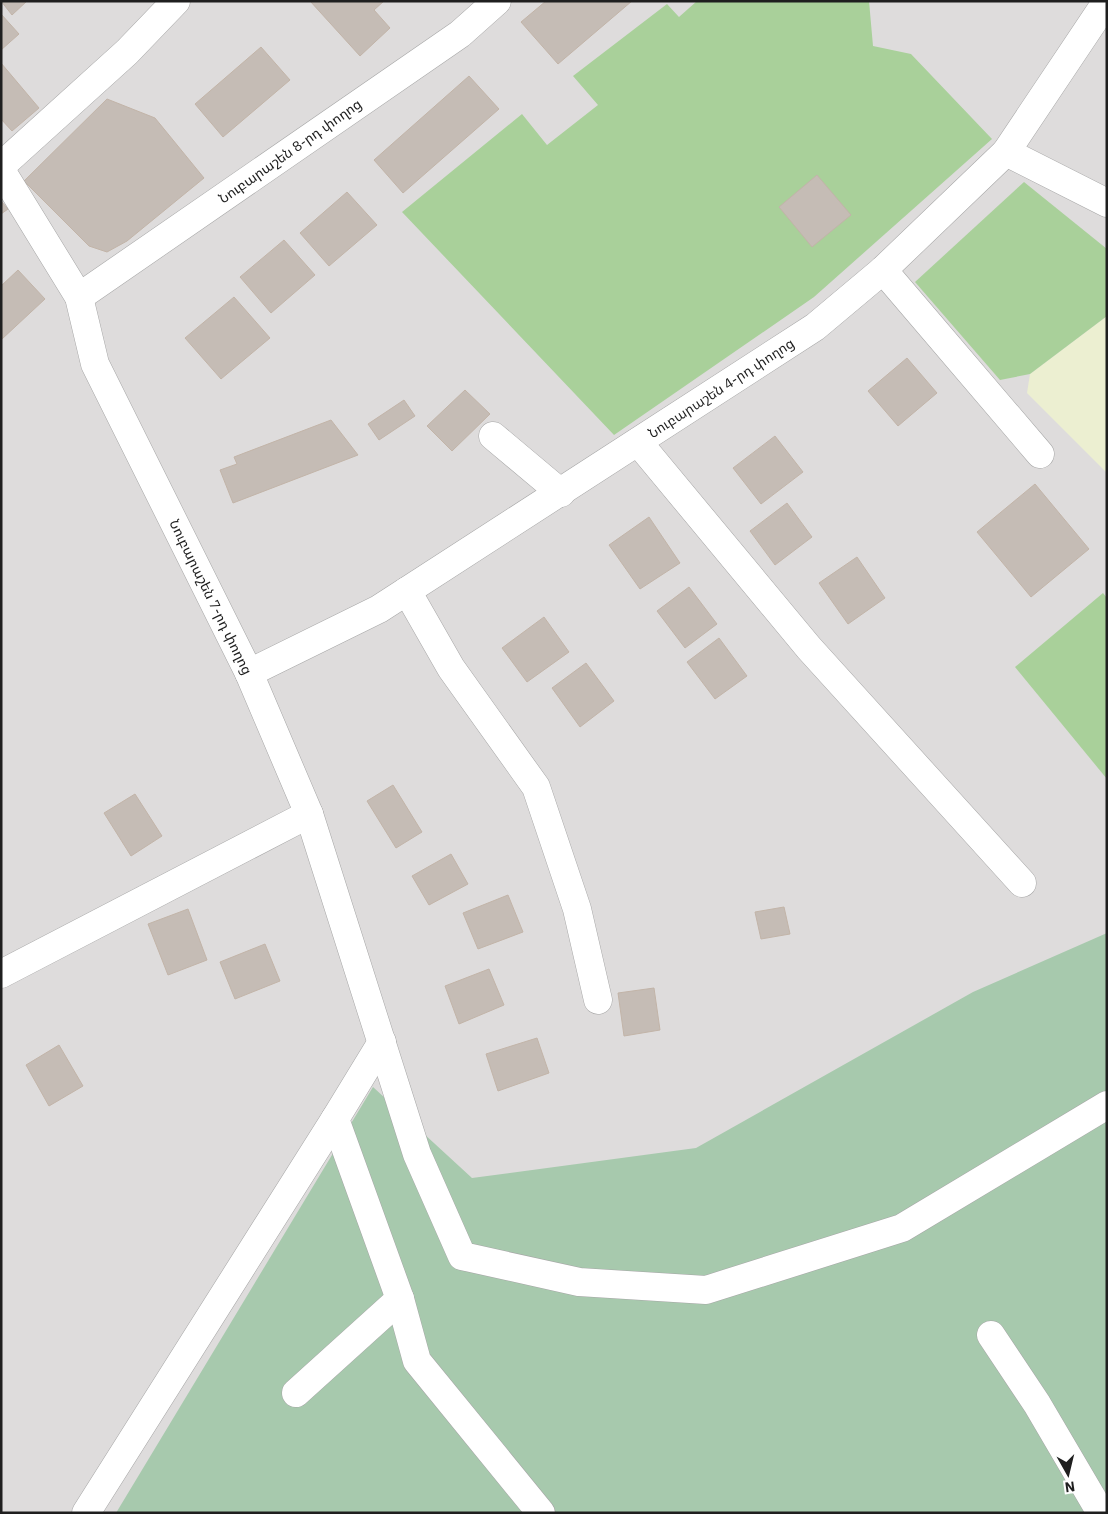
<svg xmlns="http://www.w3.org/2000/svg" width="1108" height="1514" font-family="'IBM Plex Sans','Noto Sans Armenian',sans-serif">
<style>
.residential{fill:#dedcdc}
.farmland{fill:#ecefd1}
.forest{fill:#a9d09a}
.cemetery{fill:#a7c9ad}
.building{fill:#c5bcb5;stroke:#c2b4a8}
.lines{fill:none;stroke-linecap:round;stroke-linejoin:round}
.minor-casing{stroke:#a6a6a6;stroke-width:29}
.minor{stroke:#fff;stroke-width:28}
.labels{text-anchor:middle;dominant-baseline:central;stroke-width:4;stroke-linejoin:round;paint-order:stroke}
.street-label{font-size:14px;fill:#1f1f1f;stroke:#fff}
</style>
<rect width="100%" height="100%" fill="#f0ede6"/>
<rect class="residential" x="1" y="1" width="1106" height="1512"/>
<polygon class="farmland" points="1107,316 1107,473 1027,393 1030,374"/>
<g class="forest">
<polygon points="697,1 869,1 873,46 911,54 992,139 814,297 614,435 402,212 522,114 547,145 598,105 573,76 667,4 679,17"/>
<polygon points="1024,182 1107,249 1107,316 1030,374 1000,380 915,282"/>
<polygon points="1103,593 1107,598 1107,779 1015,667"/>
</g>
<polygon class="cemetery" points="1107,933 1107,1513 116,1513 373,1087 472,1178 696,1148 973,992"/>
<g class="building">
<polygon points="1,1 27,1 12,15"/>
<polygon points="310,1 384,1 374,10 390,28 360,56"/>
<polygon points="546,1 632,1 558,64 521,22"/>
<polygon points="1,14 19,34 1,50"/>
<polygon points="261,47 290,80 223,137 195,104"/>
<polygon points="1,63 39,108 12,131 1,119"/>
<polygon points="469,76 499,109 403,193 374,160"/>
<polygon points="107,99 155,118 204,178 127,241 107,252 89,246 24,181"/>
<polygon points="817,175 851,215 812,247 779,207"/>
<polygon points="347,192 377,225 329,266 300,233"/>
<polygon points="1,201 8,209 1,214"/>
<polygon points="284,240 315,275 271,313 240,277"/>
<polygon points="18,270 45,299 2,339 1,286"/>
<polygon points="234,297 270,338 221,379 185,338"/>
<polygon points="907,358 937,393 898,426 868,391"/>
<polygon points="465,390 490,414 452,451 427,426"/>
<polygon points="404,400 415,416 379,440 368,424"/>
<polygon points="331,420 358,455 233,503 220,470 237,464 234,457"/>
<polygon points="775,436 803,472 761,504 733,468"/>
<polygon points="1035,484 1089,549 1031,597 977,532"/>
<polygon points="787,503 812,537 775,565 750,531"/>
<polygon points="649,517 680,563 640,589 609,545"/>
<polygon points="857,557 885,598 848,624 819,583"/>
<polygon points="689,587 717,624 685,648 657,611"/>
<polygon points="544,617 569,652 527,682 502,648"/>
<polygon points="719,638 747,676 715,699 687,662"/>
<polygon points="586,663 614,701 580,727 552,688"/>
<polygon points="393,785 422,832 396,848 367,801"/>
<polygon points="135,794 162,836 131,856 104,813"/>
<polygon points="451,854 468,884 429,905 412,876"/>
<polygon points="508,895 523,932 478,949 463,913"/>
<polygon points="784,907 790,934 761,939 755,912"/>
<polygon points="188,909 207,960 168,975 148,924"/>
<polygon points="265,944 280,981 235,999 220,962"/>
<polygon points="489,969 504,1005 459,1024 445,986"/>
<polygon points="654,988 660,1030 624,1036 618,993"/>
<polygon points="537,1038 549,1073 498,1091 486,1054"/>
<polygon points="59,1045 83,1086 49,1106 26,1065"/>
</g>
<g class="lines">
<g class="minor-casing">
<g id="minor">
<polyline points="1006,152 1107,203"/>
<polyline points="1,166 127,52 176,1"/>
<polyline points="1,170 79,297 95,364 249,673 309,814 417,1154 462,1256 579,1282 706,1290 902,1228 1107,1105"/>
<polyline points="883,270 1040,454"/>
<polyline points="79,297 460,34 497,1"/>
<polyline points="493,436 561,493"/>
<polyline points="638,442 809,648 1022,883"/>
<polyline points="407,591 451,668 536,787 577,909 598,1000"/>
<polyline points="249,673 379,609 815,327 883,270 1006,152 1107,1"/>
<polyline points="1,974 309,814"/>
<polyline points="382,1042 335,1119 400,1299 417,1361 541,1513"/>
<polyline points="991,1335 1037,1404 1101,1513"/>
<polyline points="296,1393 400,1299"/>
<polyline points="86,1513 335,1119"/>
</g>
</g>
<use href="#minor" class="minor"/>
</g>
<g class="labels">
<g class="street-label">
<text transform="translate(290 151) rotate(-35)">Նուբարաշեն 8-րդ փողոց</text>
<text transform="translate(721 388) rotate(-33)">Նուբարաշեն 4-րդ փողոց</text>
<text transform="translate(211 597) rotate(64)">Նուբարաշեն 7-րդ փողոց</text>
</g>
</g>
<rect width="1108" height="1514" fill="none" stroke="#1f1f1f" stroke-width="5"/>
<g transform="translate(1068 1474) rotate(172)" stroke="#ffffff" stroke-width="4" paint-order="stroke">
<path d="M0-4L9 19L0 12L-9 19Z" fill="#1f1f1f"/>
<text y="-8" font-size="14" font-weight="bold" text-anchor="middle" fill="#1f1f1f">N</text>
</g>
</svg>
